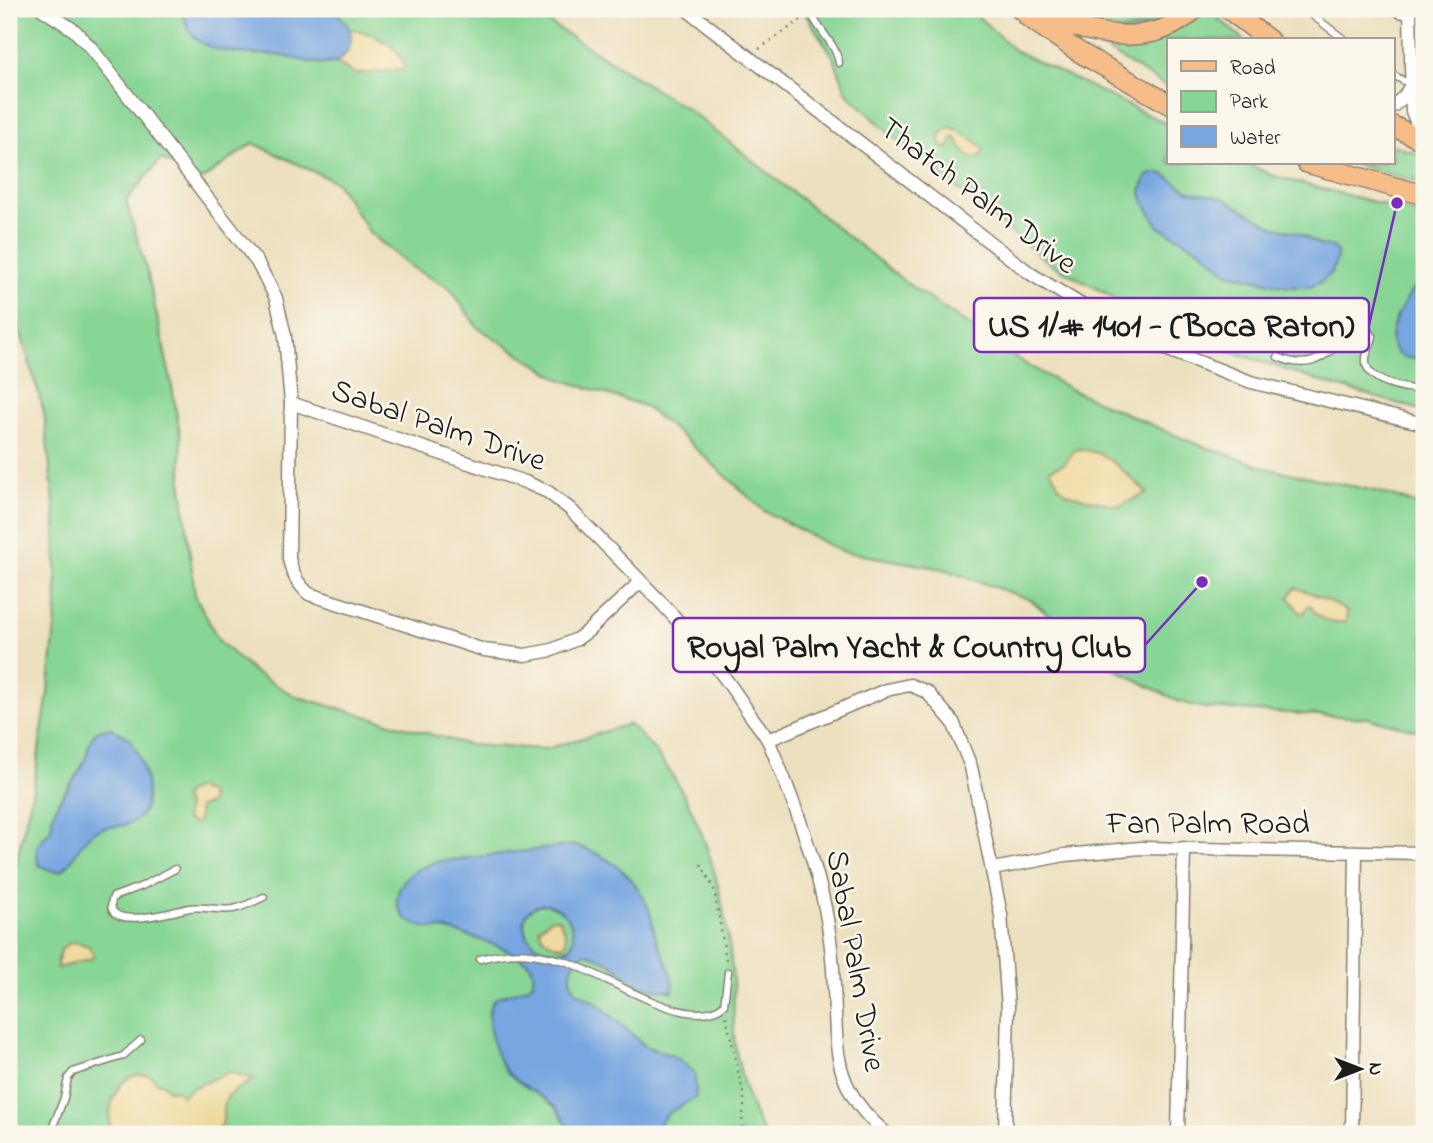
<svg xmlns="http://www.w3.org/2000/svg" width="1433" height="1143" font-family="'Indie Flower',sans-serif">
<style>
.green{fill:#88d695;stroke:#527958;stroke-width:2}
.sand{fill:#eeda9e;stroke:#857b5d;stroke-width:2}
.water{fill:#77a6e0;stroke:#4a617e;stroke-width:2;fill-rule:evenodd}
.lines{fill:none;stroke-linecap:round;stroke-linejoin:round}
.lane-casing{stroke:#847e6e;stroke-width:9}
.street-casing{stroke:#847e6e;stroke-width:15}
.primary-casing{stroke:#847e6e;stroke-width:22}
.path{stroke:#847e6e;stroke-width:2.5;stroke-dasharray:2 5;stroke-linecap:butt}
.lane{stroke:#fff;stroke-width:6}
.street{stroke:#fff;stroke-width:12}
.primary{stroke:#f7bd88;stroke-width:19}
.labels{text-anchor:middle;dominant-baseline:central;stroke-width:5;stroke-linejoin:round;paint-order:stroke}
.street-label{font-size:32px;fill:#1c1c1c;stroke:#fbf7ec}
.leader{fill:none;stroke:#7b2cbf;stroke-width:2.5}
.callout-dot{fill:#7b2cbf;stroke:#fbf7ec;stroke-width:2.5}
.callout{fill:#fbf7ec;stroke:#7b2cbf;stroke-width:2.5}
.callout-label{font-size:33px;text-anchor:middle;font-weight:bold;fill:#1c1c1c}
</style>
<rect width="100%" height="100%" fill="#fbf7ec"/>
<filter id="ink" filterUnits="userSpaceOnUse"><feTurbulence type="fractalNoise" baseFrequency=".0143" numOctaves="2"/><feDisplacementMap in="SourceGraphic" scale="14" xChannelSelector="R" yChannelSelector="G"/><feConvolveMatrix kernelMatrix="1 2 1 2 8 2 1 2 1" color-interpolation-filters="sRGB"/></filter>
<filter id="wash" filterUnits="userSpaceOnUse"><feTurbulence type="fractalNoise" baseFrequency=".00686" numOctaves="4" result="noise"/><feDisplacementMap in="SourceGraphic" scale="28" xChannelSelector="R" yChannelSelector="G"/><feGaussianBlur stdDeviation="1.57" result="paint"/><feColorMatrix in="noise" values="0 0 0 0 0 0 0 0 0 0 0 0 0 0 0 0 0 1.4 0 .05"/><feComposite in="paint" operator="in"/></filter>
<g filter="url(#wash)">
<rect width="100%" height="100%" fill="#ede0bf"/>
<g class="green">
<path d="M9,9h518l163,102 218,173 118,80 46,26 119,52 79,27 110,23 44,15v225l-57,-14 -162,-10 -25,-6 -73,-37 -76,-65 -88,-31 -103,-18 -76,-40 -81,-74 -39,-31 -84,-27 -83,-52 -27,-39 -36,-19 -44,-36 -34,-51 -83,-39 -51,37 -41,-21 -35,42 22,74 23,106 10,58 1,48 13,108 24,46 33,30 43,25 174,49 77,4 83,-25c71,64 96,163 104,256 2,21 -1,43 2,64 4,28 15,66 29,90h-755v-241l24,-104 16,-103 8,-80 -2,-92 -11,-102 -22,-75 -13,-32z"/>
<polygon points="802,9 970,9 1014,50 1169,125 1169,163 1246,163 1273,176 1424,215 1424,411 1322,382 1185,336 1049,263 889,133 847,93 833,56"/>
<polygon points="1050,9 1184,9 1172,20 1122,31 1063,16"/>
<polygon points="1206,11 1210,11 1244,40 1169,40 1169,88 1095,43 1095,40 1201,14"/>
<polygon points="1393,145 1424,156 1424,183 1350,163 1393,163"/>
</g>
<g class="sand">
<path d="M349,29c19,1 52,17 55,37l-3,4 -47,4 -15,-10 -7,-1 6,-3 13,-22z"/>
<path d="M950,127c6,2 30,16 34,22l-3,7c-16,6 -17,-7 -25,-18h-4l-3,10 -6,-1 -3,-4v-8z"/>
<polygon points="1081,449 1101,454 1117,465 1147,493 1119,506 1087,499 1067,493 1059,486 1050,469 1064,464 1075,450"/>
<path d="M1295,588c11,2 44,17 52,24l-1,10c-16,2 -29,-2 -36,-17l-2,1 -4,7h-4l-11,-16z"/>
<polygon points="198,788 209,794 211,801 207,805 199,807 198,821 193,824 185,819 187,807 183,799 186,793"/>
<path d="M552,918l7,1 6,13 1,10 -4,4c-11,-2 -20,-6 -23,-18z"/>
<polygon points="77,942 89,946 93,953 93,958 58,968 57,963 62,948 70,943"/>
<path d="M229,1072l26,7c-8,5 -24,11 -29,20 -10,16 10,25 -21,35h-77l-10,-6h-8c-3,-25 10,-61 41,-52l5,6 8,2 4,6 10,1 4,5 8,-7z"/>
</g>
<g class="water">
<path d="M184,9h148c7,6 14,12 17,20 6,14 -3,31 -18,34 -15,3 -33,-5 -48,-7 -34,-4 -100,4 -99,-47z"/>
<polygon points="1153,173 1164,174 1189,191 1223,198 1272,226 1298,233 1322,246 1333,247 1337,252 1337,258 1332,272 1321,282 1311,287 1287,287 1228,273 1203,251 1159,227 1143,200 1141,192 1146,177"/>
<path d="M1424,274v82c-11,3 -23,5 -30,-7 -12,-19 18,-59 30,-75z"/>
<path d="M111,728c4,3 11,5 15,8 17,14 31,69 11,83 -14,11 -32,4 -46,15 -13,9 -16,27 -29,37h-9l-14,-6c-6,-23 0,-20 12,-36 1,-32 22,-40 33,-67 5,-10 3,-21 12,-30 5,-4 9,-3 15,-4z"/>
<path d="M575,845c34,11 60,29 74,64 4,10 4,22 8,32 7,16 17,32 16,51l-32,-6 -31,-23 -22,-10 -5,1 -8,7 -4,10v11l6,10 20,11 48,43 31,11 19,16 1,24c-24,15 -27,11 -43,37h-81c-5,-9 -10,-19 -17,-27 -15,-13 -34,-21 -48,-35 -12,-12 -28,-63 -10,-74 11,-7 25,-6 35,-14 2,-7 3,-14 -3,-20 -15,-15 -64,-30 -86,-35 -8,-1 -19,0 -26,-4 -28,-12 -24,-39 -2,-54 6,-4 14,-6 20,-9zM547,904c20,6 30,22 24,43 -44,18 -67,-40 -24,-43z"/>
</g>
</g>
<g filter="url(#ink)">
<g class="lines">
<g class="lane-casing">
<g id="lane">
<path d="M809,9c7,19 27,34 30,54"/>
<polyline points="1304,9 1345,40"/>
<polyline points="1392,9 1399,14 1410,16"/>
<polyline points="1393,75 1411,85"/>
<path d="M1278,357c35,16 48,-3 73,-24l7,-4h7l8,7c-1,8 -6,14 -7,22 -3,25 41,31 58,32"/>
<path d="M175,869l-33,17 -29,11c-14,37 62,14 76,11 15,-2 30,3 44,1 11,-2 22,-8 31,-12"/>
<path d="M480,959c31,-9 53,-7 84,2 38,11 125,74 160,44l4,-33"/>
<polyline points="50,1134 64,1098 68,1078 73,1072 123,1056 141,1040"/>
</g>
</g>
<g class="street-casing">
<g id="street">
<path d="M42,9l32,21 18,19 165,213 19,36 9,38 6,67 -2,155c3,16 8,25 20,36l175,56 41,5 27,-5 25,-11 11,-8 52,-49"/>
<polyline points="686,9 1031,274 1114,325 1160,347 1251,382 1424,424"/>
<polyline points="1410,9 1412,111 1424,141"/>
<polyline points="1393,106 1404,97 1411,85"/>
<path d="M291,403l234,79 23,10 22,17c61,63 127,124 175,198 7,12 18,23 24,35 23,54 44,109 56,166 5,26 8,52 9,79 3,64 -2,102 53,147"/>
<polyline points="768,740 886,690 910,685 927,692 953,722 971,767 1001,915 1008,1008 1005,1134"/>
<polyline points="993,869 1065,855 1141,848 1424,853"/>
<polyline points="1178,1134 1184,848"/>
<polyline points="1352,1134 1356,852"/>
</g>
</g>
<g class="primary-casing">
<g id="primary">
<path d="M1020,9c57,19 125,48 175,0"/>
<polyline points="1228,9 1269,40"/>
<polyline points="1028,17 1079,52 1169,104"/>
<polyline points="1393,126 1424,141"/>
<polyline points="1307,163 1424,195"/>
</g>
</g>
<g class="path">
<polyline points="759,49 802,19"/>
<polyline points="701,864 714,889 727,965"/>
<path d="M726,1016l18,81c1,13 -4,24 -1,37"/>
</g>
<use href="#lane" class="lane"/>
<use href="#street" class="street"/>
<use href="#primary" class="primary"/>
</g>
</g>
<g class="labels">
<g class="street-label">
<text transform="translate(977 197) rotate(37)">Thatch Palm Drive</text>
<text transform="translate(438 427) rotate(19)">Sabal Palm Drive</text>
<text x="1208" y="825">Fan Palm Road</text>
<text transform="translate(854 961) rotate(80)">Sabal Palm Drive</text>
</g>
</g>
<path class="leader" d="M1397 203L1369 325M1202 582L1145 645"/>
<g class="callout-dot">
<circle cx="1397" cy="203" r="7"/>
<circle cx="1202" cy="582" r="7"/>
</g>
<g class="callout">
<rect x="974" y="298" width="395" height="54" rx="7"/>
<rect x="673" y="618" width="472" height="54" rx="7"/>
</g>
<g class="callout-label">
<text x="1171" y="336">US 1/# 1401 - (Boca Raton)</text>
<text x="909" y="657">Royal Palm Yacht &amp; Country Club</text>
</g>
<rect width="1433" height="1143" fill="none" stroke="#fbf7ec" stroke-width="35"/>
<rect x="1167" y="38" width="228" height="126" fill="#fbf7ec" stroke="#a29f99" stroke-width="2"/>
<rect x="1181" y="61" width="35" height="10" fill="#f7bd88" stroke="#a29f99" stroke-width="2"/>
<text x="1230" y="74" font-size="21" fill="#1c1c1c">Road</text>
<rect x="1181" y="91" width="35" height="21" fill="#88d695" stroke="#a29f99" stroke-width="2"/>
<text x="1230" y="108" font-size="21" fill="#1c1c1c">Park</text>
<rect x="1181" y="126" width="35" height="21" fill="#77a6e0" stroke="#a29f99" stroke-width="2"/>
<text x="1230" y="144" font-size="21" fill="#1c1c1c">Water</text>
<g transform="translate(1360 1069) rotate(90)" stroke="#fbf7ec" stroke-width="5" paint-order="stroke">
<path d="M0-5L12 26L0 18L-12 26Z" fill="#1c1c1c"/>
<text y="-10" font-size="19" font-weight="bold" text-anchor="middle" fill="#1c1c1c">N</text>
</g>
</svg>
